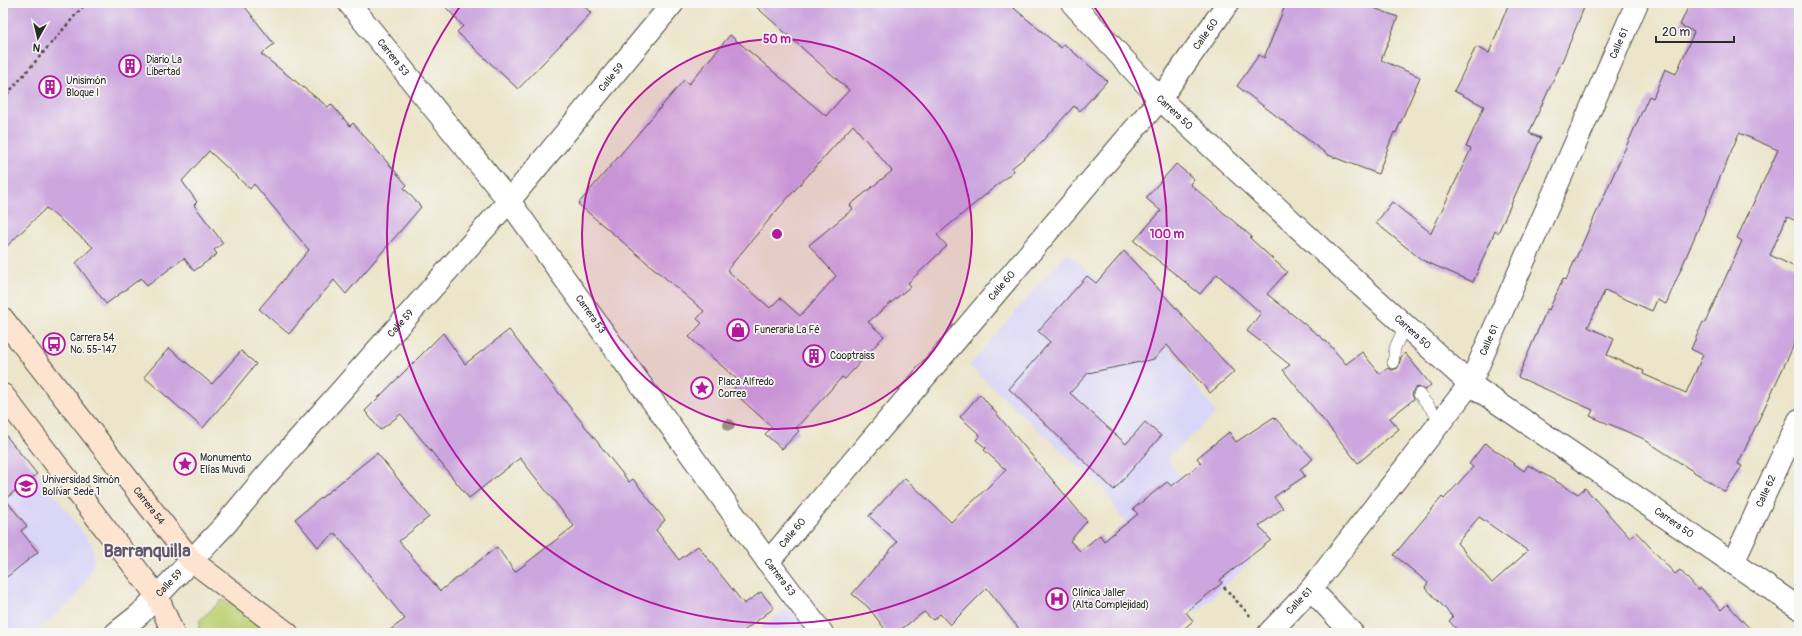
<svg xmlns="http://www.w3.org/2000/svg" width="1802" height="636" font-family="Pangolin,sans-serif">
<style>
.built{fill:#dad6f7}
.green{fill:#bed073;stroke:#747e4f}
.building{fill:#cca6df;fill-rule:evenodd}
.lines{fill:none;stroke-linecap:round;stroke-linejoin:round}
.service-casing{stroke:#484743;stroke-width:12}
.minor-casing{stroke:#484743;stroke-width:24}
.tertiary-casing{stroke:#484743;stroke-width:24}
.secondary-casing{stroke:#484743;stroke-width:24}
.path{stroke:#484743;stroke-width:2.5;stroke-dasharray:3 3;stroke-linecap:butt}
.service{stroke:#fff;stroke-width:11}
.minor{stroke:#fff;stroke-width:22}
.tertiary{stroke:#fff;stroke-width:22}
.secondary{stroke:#fde4d1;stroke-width:22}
.tree{fill:#96957c}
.ring{fill:none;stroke:#b5179e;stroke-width:2}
.labels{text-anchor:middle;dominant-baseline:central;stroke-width:3.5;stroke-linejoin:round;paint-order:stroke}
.street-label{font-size:10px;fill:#2b2b2b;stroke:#f6f6f2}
.poi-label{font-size:10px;fill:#2b2b2b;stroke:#f6f6f2;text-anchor:start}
.town-label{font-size:18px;font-weight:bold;fill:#63566a;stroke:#f6f6f2}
.centre{fill:#b5179e;stroke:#f6f6f2;stroke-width:2}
.ring-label{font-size:12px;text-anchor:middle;font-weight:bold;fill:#b5179e;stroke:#f6f6f2;stroke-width:3.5;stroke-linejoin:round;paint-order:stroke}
</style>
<rect width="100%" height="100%" fill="#f6f6f2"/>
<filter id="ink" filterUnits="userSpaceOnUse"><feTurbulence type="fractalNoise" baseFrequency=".025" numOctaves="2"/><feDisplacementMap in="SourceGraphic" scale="8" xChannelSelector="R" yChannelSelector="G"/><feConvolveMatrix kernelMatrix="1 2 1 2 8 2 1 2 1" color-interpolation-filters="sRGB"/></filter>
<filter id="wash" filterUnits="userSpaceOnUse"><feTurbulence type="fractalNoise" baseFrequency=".012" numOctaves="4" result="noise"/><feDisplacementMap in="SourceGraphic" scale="16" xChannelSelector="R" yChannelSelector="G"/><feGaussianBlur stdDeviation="0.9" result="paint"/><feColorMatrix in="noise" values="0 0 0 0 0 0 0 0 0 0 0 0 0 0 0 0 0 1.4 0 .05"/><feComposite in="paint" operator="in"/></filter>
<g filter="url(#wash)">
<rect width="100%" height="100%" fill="#ece5ca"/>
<g class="built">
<polygon points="1067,252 1161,336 1216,413 1167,459 1251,561 1196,613 1122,519 1104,490 969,366"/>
<polygon points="3,426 93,546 94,564 85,583 73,600 35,633 3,633"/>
<polygon points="790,606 810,633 755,633"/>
</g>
<polygon class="green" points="222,600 252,611 270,633 198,633 200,620"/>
<g id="blocks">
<g class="building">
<polygon points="9,3 242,3 274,44 261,54 328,107 331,104 350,126 353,123 407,185 404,188 421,207 346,294 334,280 289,334 259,309 309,250 254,184 250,189 209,151 182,181 197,202 194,205 223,243 214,250 217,254 194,271 184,258 147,286 141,278 106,304 76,263 93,247 46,208 3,250 3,10"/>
<polygon points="442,3 581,3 591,13 518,89 457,32 463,26"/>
<path d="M752,3h256l53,45 3,-4 43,37 -27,30 -6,-5 -39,43 -23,19 2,3 -77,64 10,11 -39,37 3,3 -43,36 16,14 -39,43 -3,-2 -46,51 3,3 -17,18 -17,-15 7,-7 -40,-36 8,-9 -51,-45 13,-14 -5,-4 7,-8 -126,-107 106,-124 5,4 41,-49 96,81 23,-26zM853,125l39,46 -42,34 3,4 -44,36 27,31 -36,40 -20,-18 -10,10 -43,-38 51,-61z"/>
<polygon points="1286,3 1376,3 1374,8 1398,17 1381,60 1420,77 1396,133 1394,132 1378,174 1328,155 1237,86 1259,55 1264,58"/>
<polygon points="1509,3 1586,3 1563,59 1529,133 1541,138 1498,233 1495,231 1473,282 1422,260 1376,223 1392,202 1431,233 1471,149 1466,147 1484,106 1454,91 1476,47 1489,53"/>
<path d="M1690,3h109v219l-12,-5 -17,38 29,14v65l-61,130 4,2 -17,26 -83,-54 -52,-22 3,-6 -75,-33 29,-68 2,1 14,-31 3,1 83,-184 4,2 12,-29 11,5 18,-42 -14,-7zM1739,133l39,17 -41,88 5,3 -37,82 -2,-1 -12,27 12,6 -17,38 -43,-19 1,-3 -37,-16 7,-16 -26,-12 17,-37 47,21 5,-11 9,4z"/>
<polygon points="1176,164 1194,179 1190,184 1252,237 1250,238 1287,272 1267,294 1328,343 1346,364 1362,352 1380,374 1388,368 1392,370 1398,368 1401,357 1405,353 1431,385 1425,390 1418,387 1414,389 1412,395 1414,399 1390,418 1399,429 1358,463 1283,370 1290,365 1247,331 1261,313 1217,274 1200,294 1134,241 1161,211 1146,198"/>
<polygon points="1124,251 1234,372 1210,393 1167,345 1154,359 1088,373 1070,393 1126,444 1145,422 1161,436 1114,490 1009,389 1050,342 1038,331 1087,276 1096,283"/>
<polygon points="509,330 629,482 633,479 665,520 656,530 679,560 698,546 744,604 761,592 774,608 741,633 386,633 405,619 335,533 318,547 295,519 377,453 429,517 399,541 440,591 497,547 515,572 574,526 520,458 469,498 401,414 380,430 365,411 443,333 465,364"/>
<polygon points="169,348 212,384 241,351 256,364 203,428 144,377"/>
<polygon points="980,394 1087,521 1070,541 1080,551 1100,535 1104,541 1138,514 1133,509 1167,482 1172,486 1201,463 1197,458 1229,432 1236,442 1274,417 1313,459 1300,469 1305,476 1274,497 1283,508 1259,526 1271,540 1220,580 1222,583 1186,612 1193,621 1179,633 1022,633 987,588 950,625 940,614 933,620 924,612 896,633 888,633 868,607 852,594 897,542 869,516 905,478 951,522 1006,470 984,450 986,448 976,440 980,435 960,417"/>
<polygon points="3,432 37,474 5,499 27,526 21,531 38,552 3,580"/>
<path d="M1485,443l39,28 4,-6 50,29 7,-6 45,50 6,-6 39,42 5,-4 18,20 3,-2 20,22 6,-6 27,29h-294l-11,-12 4,-4 -28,-30 3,-4 -34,-28 48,-58 2,2 29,-32 -4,-3zM1479,517l49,34 -36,32 -35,-40z"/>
</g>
</g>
</g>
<g filter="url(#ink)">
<use href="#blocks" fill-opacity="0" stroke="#484743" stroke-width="1"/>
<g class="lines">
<g class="service-casing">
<g id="service">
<polyline points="1393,363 1395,348 1405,325"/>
<polyline points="1419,394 1441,421"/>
</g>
</g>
<g class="minor-casing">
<g id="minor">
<path id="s1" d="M768,562l392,-463 68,-96"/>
<path id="s2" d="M1733,563l66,-143"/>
<polyline points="1311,589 1352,633"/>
<path id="s3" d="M116,633l24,-19 84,-88 40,-48 245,-277 164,-198"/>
<path id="s4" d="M1269,633l42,-44 159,-205 167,-381"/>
</g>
</g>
<g class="tertiary-casing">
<g id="tertiary">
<path id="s5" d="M349,3l160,198 259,361 54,71"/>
<path id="s6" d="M1072,3l88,96 198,184 112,101 329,224"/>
</g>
</g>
<g class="secondary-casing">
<g id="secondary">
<path id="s7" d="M3,319l188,241 96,73"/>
<polyline points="3,395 157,596 173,633"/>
</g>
</g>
<g class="path">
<polyline points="3,99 86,3"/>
<polyline points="1224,587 1252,618"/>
</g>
<use href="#service" class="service"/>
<use href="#minor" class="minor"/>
<use href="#tertiary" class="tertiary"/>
<use href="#secondary" class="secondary"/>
</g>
<circle class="tree" cx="729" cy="425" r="6"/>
</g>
<circle cx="777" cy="234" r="195" fill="#b5179e" fill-opacity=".12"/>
<g class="ring">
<circle cx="777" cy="234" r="195"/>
<path d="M1093 5A390 390 0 1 1 461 5"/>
</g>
<defs>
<g id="building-ring" transform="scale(1.15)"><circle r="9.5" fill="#f6f6f2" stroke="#b5179e" stroke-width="1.5"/><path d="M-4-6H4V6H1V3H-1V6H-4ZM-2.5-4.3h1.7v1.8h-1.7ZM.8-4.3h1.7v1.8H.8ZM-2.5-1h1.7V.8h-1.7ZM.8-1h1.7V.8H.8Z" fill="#b5179e"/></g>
<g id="shop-ring" transform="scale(1.15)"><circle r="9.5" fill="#f6f6f2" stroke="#b5179e" stroke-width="1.5"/><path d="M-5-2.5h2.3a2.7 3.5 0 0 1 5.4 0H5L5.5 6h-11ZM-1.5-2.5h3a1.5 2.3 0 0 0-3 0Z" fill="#b5179e"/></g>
<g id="bus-ring" transform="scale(1.15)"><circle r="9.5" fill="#f6f6f2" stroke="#b5179e" stroke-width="1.5"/><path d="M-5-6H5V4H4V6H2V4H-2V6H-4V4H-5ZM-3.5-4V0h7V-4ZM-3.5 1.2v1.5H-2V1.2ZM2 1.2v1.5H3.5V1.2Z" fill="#b5179e"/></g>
<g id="sight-ring" transform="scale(1.15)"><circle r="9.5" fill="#f6f6f2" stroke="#b5179e" stroke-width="1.5"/><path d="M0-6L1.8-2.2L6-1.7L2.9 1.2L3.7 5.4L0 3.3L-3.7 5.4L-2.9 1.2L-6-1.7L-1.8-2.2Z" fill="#b5179e"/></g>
<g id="university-ring" transform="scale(1.15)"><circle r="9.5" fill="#f6f6f2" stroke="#b5179e" stroke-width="1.5"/><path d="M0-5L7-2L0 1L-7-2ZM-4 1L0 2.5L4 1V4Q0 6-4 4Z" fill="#b5179e"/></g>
<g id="hospital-ring" transform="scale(1.15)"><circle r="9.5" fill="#f6f6f2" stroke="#b5179e" stroke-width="1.5"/><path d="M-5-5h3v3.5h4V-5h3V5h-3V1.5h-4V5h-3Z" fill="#b5179e"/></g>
</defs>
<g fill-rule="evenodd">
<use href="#building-ring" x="130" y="66"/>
<use href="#building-ring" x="50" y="87"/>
<use href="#shop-ring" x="738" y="330"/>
<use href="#bus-ring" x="54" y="344"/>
<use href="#building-ring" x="814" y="356"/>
<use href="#sight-ring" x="702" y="388"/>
<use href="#sight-ring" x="185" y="464"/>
<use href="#university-ring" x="26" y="486"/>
<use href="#hospital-ring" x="1057" y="599"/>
</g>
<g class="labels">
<g class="street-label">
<text stroke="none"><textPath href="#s1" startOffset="686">Calle 60</textPath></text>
<text stroke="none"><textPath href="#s4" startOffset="692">Calle 61</textPath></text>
<text stroke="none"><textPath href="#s5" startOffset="70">Carrera 53</textPath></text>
<text stroke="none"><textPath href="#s3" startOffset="745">Calle 59</textPath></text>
<text stroke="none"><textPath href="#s6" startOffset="150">Carrera 50</textPath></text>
<text stroke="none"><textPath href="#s1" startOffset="362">Calle 60</textPath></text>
<text stroke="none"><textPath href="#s5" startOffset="394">Carrera 53</textPath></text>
<text stroke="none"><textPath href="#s3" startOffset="421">Calle 59</textPath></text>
<text stroke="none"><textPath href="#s6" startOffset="474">Carrera 50</textPath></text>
<text stroke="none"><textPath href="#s4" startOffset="368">Calle 61</textPath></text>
<text stroke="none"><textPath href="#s2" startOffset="79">Calle 62</textPath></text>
<text stroke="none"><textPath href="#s7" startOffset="237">Carrera 54</textPath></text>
<text stroke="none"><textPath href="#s6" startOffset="798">Carrera 50</textPath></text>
<text stroke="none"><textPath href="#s1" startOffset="38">Calle 60</textPath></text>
<text stroke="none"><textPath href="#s5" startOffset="718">Carrera 53</textPath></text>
<text stroke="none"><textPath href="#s3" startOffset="73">Calle 59</textPath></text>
<text stroke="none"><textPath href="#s4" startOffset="44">Calle 61</textPath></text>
</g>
<g class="poi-label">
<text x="146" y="60">Diario La<tspan x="146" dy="12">Libertad</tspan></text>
<text x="66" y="81">Unisimón<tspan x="66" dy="12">Bloque I</tspan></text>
<text x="754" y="330">Funeraria La Fé</text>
<text x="70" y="338">Carrera 54<tspan x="70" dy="12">No. 55-147</tspan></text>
<text x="830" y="356">Cooptraiss</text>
<text x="718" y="382">Placa Alfredo<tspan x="718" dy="12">Correa</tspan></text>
<text x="200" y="458">Monumento<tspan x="200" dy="12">Elías Muvdi</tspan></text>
<text x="42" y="480">Universidad Simón<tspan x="42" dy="12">Bolívar Sede 1</tspan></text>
<text x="1072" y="593">Clínica Jaller<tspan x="1072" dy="12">(Alta Complejidad)</tspan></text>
</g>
<g class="town-label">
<text x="147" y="551">Barranquilla</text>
</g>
</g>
<circle cx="777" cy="234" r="6" class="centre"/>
<g class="ring-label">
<text x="777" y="43">50 m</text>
<text x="1167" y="238">100 m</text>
</g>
<rect width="1802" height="636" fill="none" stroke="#f6f6f2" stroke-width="16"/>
<g transform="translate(38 38) rotate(188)" stroke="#f6f6f2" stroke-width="3" paint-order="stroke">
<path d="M0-3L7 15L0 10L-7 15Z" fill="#2b2b2b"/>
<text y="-6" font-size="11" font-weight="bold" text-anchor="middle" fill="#2b2b2b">N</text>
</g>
<path d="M1656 36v6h78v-6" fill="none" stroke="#2b2b2b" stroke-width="2"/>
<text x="1662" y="36" font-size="12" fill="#2b2b2b" stroke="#f6f6f2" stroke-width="3" paint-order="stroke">20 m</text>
</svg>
